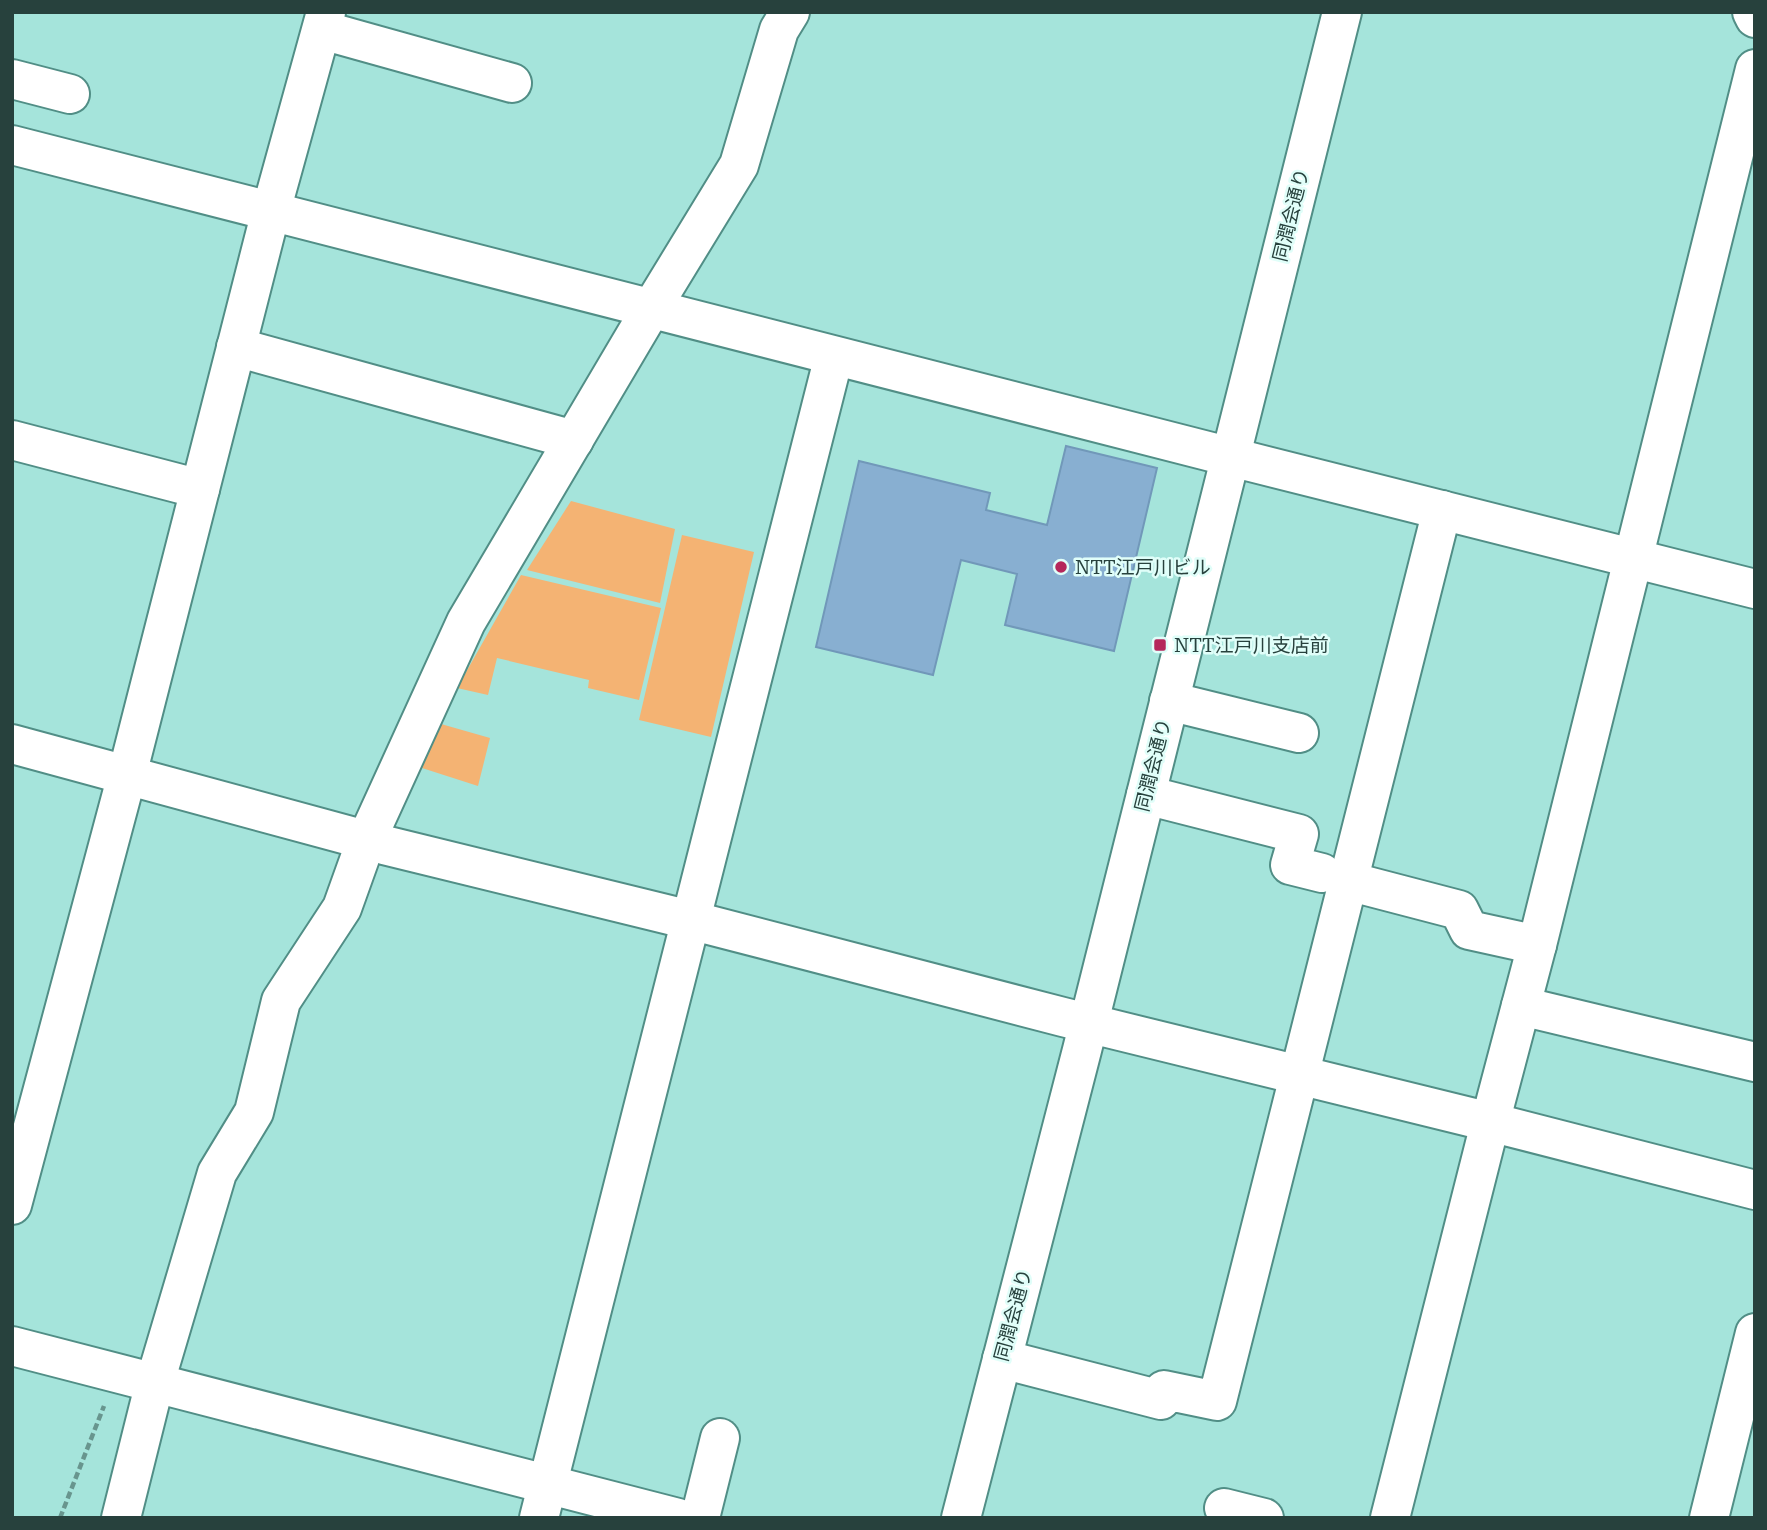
<svg xmlns="http://www.w3.org/2000/svg" width="1767" height="1530" font-family="'Roboto Serif','Noto Sans JP',serif">
<style>
.green{fill:#f4b373}
.building{fill:#88afd1;stroke:#7198b9;stroke-width:2}
.lines{fill:none;stroke-linecap:round;stroke-linejoin:round}
.minor-casing{stroke:#518e86;stroke-width:42}
.path{stroke:#68958e;stroke-width:4.5;stroke-dasharray:7 3.5;stroke-linecap:butt}
.minor{stroke:#fff;stroke-width:38}
.poi-dot{fill:#b5275b;stroke:#e0fef9;stroke-width:2.5}
.labels{text-anchor:middle;dominant-baseline:central;stroke-width:5;stroke-linejoin:round;paint-order:stroke}
.street-label{font-size:19px;fill:#27413d;stroke:#e0fef9}
.poi-label{font-size:19px;fill:#27413d;stroke:#e0fef9;text-anchor:start}
</style>
<rect width="100%" height="100%" fill="#a5e4db"/>
<g class="green">
<polygon points="571,501 675,529 660,603 527,570"/>
<polygon points="682,535 754,552 711,737 639,720"/>
<polygon points="521,575 661,608 639,700 588,688 589,680 497,658 488,695 457,688"/>
<polygon points="441,724 490,738 478,786 422,768"/>
</g>
<polygon class="building" points="1066,446 1157,468 1114,651 1005,625 1017,574 961,560 933,675 816,647 859,461 990,493 986,510 1047,525"/>
<g class="lines">
<g class="minor-casing">
<g id="minor">
<polyline points="1752,12 1755,18"/>
<polyline points="322,30 512,83"/>
<polyline points="12,79 70,94"/>
<polyline points="12,145 1231,457 1755,589"/>
<polyline points="236,347 574,440"/>
<polyline points="12,440 200,489"/>
<polyline points="1169,701 1299,733"/>
<polyline points="12,744 384,845 690,920 1063,1017 1490,1122 1755,1190"/>
<polyline points="1146,795 1299,834 1290,865 1322,873"/>
<polyline points="1348,881 1459,910 1469,930 1537,945"/>
<polyline points="1521,1006 1755,1062"/>
<polyline points="12,1205 127,775 271,211 326,12"/>
<polyline points="12,1346 678,1518"/>
<polyline points="1002,1359 1161,1400 1164,1390 1217,1401 1442,510"/>
<polyline points="1224,1508 1264,1518"/>
<polyline points="121,1518 155,1382 217,1173 254,1112 281,1001 342,908 366,841 466,622 651,309 739,165 779,30 790,12"/>
<polyline points="539,1518 834,356"/>
<polyline points="700,1518 720,1438"/>
<polyline points="961,1518 1082,1050 1342,12"/>
<polyline points="1390,1518 1496,1100 1537,945 1755,69"/>
<polyline points="1709,1518 1755,1333"/>
</g>
</g>
<polyline class="path" points="60,1518 104,1406"/>
<use href="#minor" class="minor"/>
</g>
<g class="poi-dot">
<circle cx="1061" cy="567" r="7"/>
<rect x="1153" y="638" width="14" height="14" rx="3.5"/>
</g>
<g class="labels">
<g class="street-label">
<text transform="translate(1291 215) rotate(-76)">同潤会通り</text>
<text transform="translate(1153 765) rotate(-76)">同潤会通り</text>
<text transform="translate(1013 1315) rotate(-75)">同潤会通り</text>
</g>
<g class="poi-label">
<text x="1075" y="567">NTT江戸川ビル</text>
<text x="1174" y="645">NTT江戸川支店前</text>
</g>
</g>
<rect width="1767" height="1530" fill="none" stroke="#27413d" stroke-width="28"/>
</svg>
